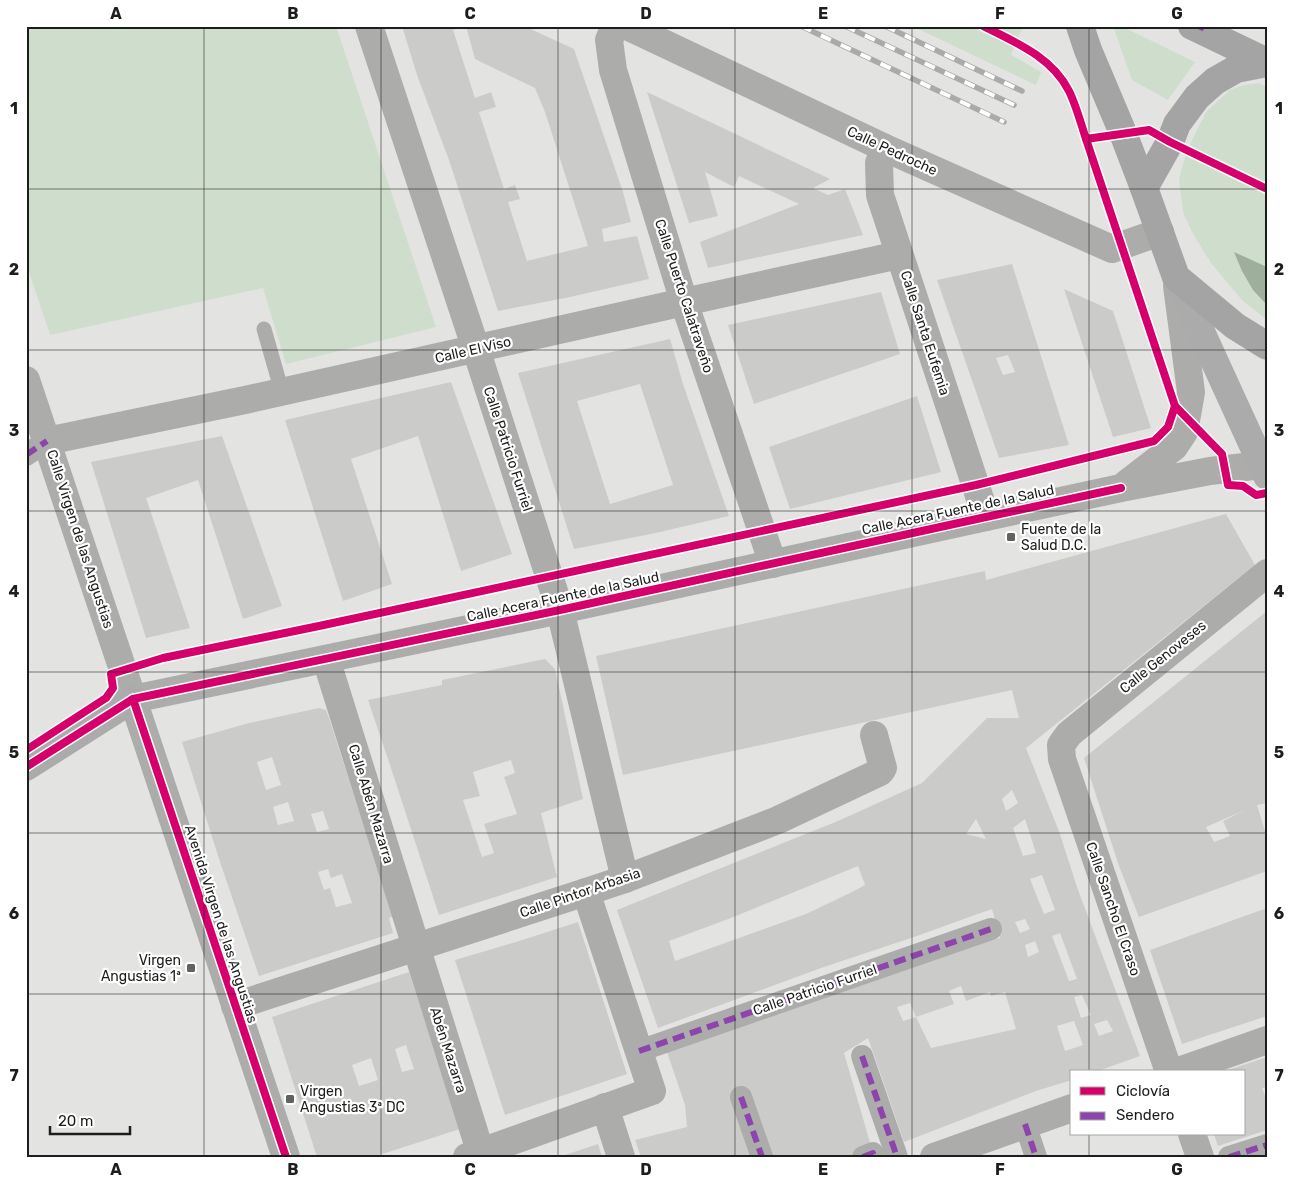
<svg xmlns="http://www.w3.org/2000/svg" width="1293" height="1183" font-family="Rubik,sans-serif">
<style>
.green{fill:#cfddcd}
.water{fill:#9eaf9b}
.building{fill:#cbccca;fill-rule:evenodd}
.lines{fill:none;stroke-linecap:round;stroke-linejoin:round}
.service{stroke:#acacab;stroke-width:15}
.pedestrian{stroke:#acacab;stroke-width:22}
.minor{stroke:#acacab;stroke-width:28}
.tertiary{stroke:#acacab;stroke-width:28}
.secondary{stroke:#ababab;stroke-width:28}
.primary{stroke:#a3a4a3;stroke-width:28}
.rail-casing{stroke:#a9aaa9;stroke-width:5.5}
.rail{stroke:#fff;stroke-width:4;stroke-dasharray:11;stroke-linecap:butt}
.quiet{stroke:#8e44ad;stroke-width:6;stroke-dasharray:12 6;stroke-linecap:butt}
.cycleway-casing{stroke:#fff;stroke-width:11}
.cycleway{stroke:#d6006c;stroke-width:8}
.grid{fill:none;stroke:#1c1e1c;stroke-width:1;stroke-opacity:0.55}
.poi-dot{fill:#626361;stroke:#fff;stroke-width:2}
.labels{text-anchor:middle;dominant-baseline:central;stroke-width:4.5;stroke-linejoin:round;paint-order:stroke}
.street-label{font-size:14px;fill:#1c1e1c;stroke:#fff}
.poi-label{font-size:14px;fill:#1c1e1c;stroke:#fff;text-anchor:start}
.neatline{fill:none;stroke:#1c1e1c;stroke-width:2}
.grid-label{font-size:16px;text-anchor:middle;font-weight:bold;fill:#1c1e1c}
</style>
<rect width="100%" height="100%" fill="#e3e4e2"/>
<g class="green">
<polygon points="26,26 336,26 436,327 286,364 263,288 50,335 26,263"/>
<polygon points="912,26 1023,26 1011,55 1041,72 1036,85"/>
<polygon points="1113,26 1121,26 1195,62 1168,100 1132,80"/>
<polygon points="1259,83 1267,87 1267,320 1242,300 1211,263 1201,247 1192,232 1183,212 1179,179 1187,150 1206,112 1230,90 1244,85"/>
</g>
<polygon class="water" points="1234,252 1267,267 1267,305 1253,290 1242,271"/>
<g class="building">
<polygon points="402,26 465,26 453,30 475,98 491,92 496,107 479,112 504,189 515,185 520,199 508,202 527,261 588,246 545,112 535,88 475,59 466,26 524,26 574,49 623,192 631,222 602,229 604,242 637,236 649,279 570,297 498,311 449,160 417,75"/>
<polygon points="647,92 830,179 813,188 828,195 845,189 863,235 708,268 700,242 799,204 739,176 734,187 705,172 718,216 689,223"/>
<path d="M1012,264l57,181 -70,13 -62,-178zM1008,355l7,17 -12,3 -7,-17z"/>
<polygon points="1064,289 1113,311 1151,428 1113,437"/>
<polygon points="881,292 900,354 754,404 728,325"/>
<path d="M670,339l13,45 46,132 -78,18 -77,15 -56,-176zM640,384l33,101 -63,19 -33,-103z"/>
<polygon points="451,382 512,554 461,571 418,436 351,459 392,584 343,601 285,420"/>
<polygon points="917,396 941,472 790,509 769,447"/>
<polygon points="222,436 282,606 243,619 198,480 146,498 190,628 146,638 91,462"/>
<path d="M1226,514l29,51 -229,183 34,86 17,53 63,169 -45,16h-23v8l-36,11 -132,51 -36,-104 -24,15 29,100 -10,4h-222l-6,-17 52,-13 -2,-22 -18,-53 306,-106 27,-8 -8,-29 -31,11 -44,16 -93,31 -166,61 -41,-118 221,-89 84,-38 65,-65h32l-7,-28 -389,85 -27,-119 389,-85 1,9zM1012,790l6,13 -12,8 -4,-12zM976,819l10,20 -20,-5zM1025,819l11,34 -13,3 -10,-28zM858,866l7,19 -13,7 -46,22 -131,47 -6,-20 62,-23zM1042,875l13,35 -11,4 -14,-35zM1025,919l5,10 -10,4 -5,-11zM1060,933l17,46 -8,2 -17,-45zM1035,941l4,11 -11,5 -3,-12zM961,986l5,15 24,-9 1,4 14,-4 11,37 -85,19 -15,-31 38,-13 -5,-13zM1082,995l9,20 -10,3 -7,-21zM910,1003l6,14 -13,4 -6,-14zM1107,1020l6,11 -14,5 -5,-12zM1074,1021l9,24 -18,6 -8,-25z"/>
<path d="M1267,611v192l-10,2 8,26 2,-1v41l-128,46 -20,-51 -35,-108zM1245,810l-22,11 7,15 -16,6 -8,-15z"/>
<path d="M545,659l10,10 28,130 -42,14 16,64 -118,38 -50,-153 -21,-62 74,-15v-5zM511,760l4,13 -11,4 13,37 -33,10 10,29 -12,4 -19,-57 17,-4 -7,-24z"/>
<path d="M319,708l7,2 3,8 64,198 -4,2 4,15 -134,43 -39,-114 -38,-120 67,-19zM272,757l9,28 -15,5 -9,-28zM288,802l6,19 -16,4 -5,-18zM323,811l6,18 -12,3 -6,-18zM328,869l3,9 11,-4 10,29 -16,4 -6,-19 -6,2 -6,-18z"/>
<polygon points="1267,908 1267,1016 1182,1044 1150,950"/>
<polygon points="578,922 627,1074 505,1115 455,960 516,942"/>
<path d="M409,972l51,157 -87,28h-56l-45,-140zM406,1045l8,24 -12,3 -7,-23zM371,1058l7,22 -19,6 -7,-21z"/>
<polygon points="1267,1057 1267,1087 1262,1088 1266,1098 1267,1097 1267,1130 1218,1146 1214,1134 1244,1134 1244,1072 1225,1071"/>
<polygon points="598,1144 602,1157 563,1157 562,1156"/>
</g>
<g class="lines">
<polyline class="service" points="264,329 282,392"/>
<g class="pedestrian">
<polyline points="26,455 47,441"/>
<polyline points="639,1051 991,929"/>
<polyline points="862,1056 897,1157"/>
<polyline points="741,1097 762,1157"/>
<polyline points="1025,1124 1036,1157"/>
<polyline points="863,1157 873,1153 874,1157"/>
<polyline points="1229,1157 1267,1145"/>
</g>
<g class="minor">
<polyline points="369,26 476,349 560,610 625,879"/>
<polyline points="615,26 609,40 613,70 684,302 773,564"/>
<polyline points="627,26 885,148 1112,249 1160,232"/>
<polyline points="885,148 879,163 880,195 986,517"/>
<polyline points="47,441 245,400 684,302 899,255"/>
<polyline points="326,659 482,1157"/>
<polyline points="235,1006 586,892 625,879 778,820 880,772 883,768 874,735"/>
<polyline points="1169,1072 1062,759 1061,745 1069,734 1267,573"/>
<polyline points="1176,1072 1267,1040"/>
<polyline points="605,1107 621,1157"/>
<polyline points="1192,1134 1200,1157"/>
<polyline points="467,1157 652,1091 586,892"/>
<polyline points="934,1157 1072,1108"/>
</g>
<g class="tertiary">
<polyline points="26,380 286,1157"/>
<polyline points="1126,484 1174,447 1184,432 1191,392 1177,286"/>
<polyline points="133,699 560,610 986,517 1121,488 1210,471 1262,465"/>
</g>
<g class="secondary">
<polyline points="1176,277 1267,476"/>
<polyline points="26,767 133,699"/>
</g>
<g class="primary">
<polyline points="1080,26 1088,50 1123,133 1144,188 1176,277 1235,326 1267,346"/>
<polyline points="1192,26 1267,62"/>
<polyline points="1144,188 1170,142 1177,124 1197,97 1215,81 1236,69 1267,63"/>
</g>
<g class="rail-casing">
<g id="rail">
<polyline points="801,26 1004,122"/>
<polyline points="845,26 1014,105"/>
<polyline points="885,26 1022,91"/>
</g>
</g>
<use href="#rail" class="rail"/>
<g class="quiet">
<polyline points="1200,30 1202,26"/>
<polyline points="26,455 47,441"/>
<polyline points="639,1051 991,929"/>
<polyline points="862,1056 897,1157"/>
<polyline points="741,1097 762,1157"/>
<polyline points="1025,1124 1036,1157"/>
<polyline points="863,1157 873,1153 874,1157"/>
<polyline points="1229,1157 1267,1145"/>
</g>
<g class="cycleway-casing">
<g id="cycleway">
<path d="M983,26c32,16 69,31 86,65 7,14 12,33 17,48l63,-9 21,12 97,47"/>
<polyline points="1086,139 1175,406 1222,454 1228,485 1243,486 1256,495 1267,493"/>
<polyline points="133,699 286,1157"/>
<polyline points="26,750 106,698 113,688 111,674 163,658 319,626 976,485 1154,441 1168,427 1175,406"/>
<polyline points="26,767 133,699 560,610 986,517 1121,488"/>
</g>
</g>
<use href="#cycleway" class="cycleway"/>
</g>
<path class="grid" d="M204,26v1131M381,26v1131M558,26v1131M735,26v1131M912,26v1131M1089,26v1046M26,189h1241M26,350h1241M26,511h1241M26,672h1241M26,833h1241M26,994h1241M1089,1134v23"/>
<g class="poi-dot">
<rect x="1006" y="532" width="10" height="10" rx="2.5"/>
<rect x="186" y="963" width="10" height="10" rx="2.5"/>
<rect x="285" y="1094" width="10" height="10" rx="2.5"/>
</g>
<g class="labels">
<g class="street-label">
<text transform="translate(892 151) rotate(25)">Calle Pedroche</text>
<text transform="translate(684 296) rotate(72)">Calle Puerto Calatraveño</text>
<text transform="translate(925 333) rotate(72)">Calle Santa Eufemia</text>
<text transform="translate(473 350) rotate(-13)">Calle El Viso</text>
<text transform="translate(508 449) rotate(72)">Calle Patricio Furriel</text>
<text transform="translate(958 510) rotate(-12)">Calle Acera Fuente de la Salud</text>
<text transform="translate(80 539) rotate(72)">Calle Virgen de las Angustias</text>
<text transform="translate(563 597) rotate(-12)">Calle Acera Fuente de la Salud</text>
<text transform="translate(1163 657) rotate(-39)">Calle Genoveses</text>
<text transform="translate(371 804) rotate(73)">Calle Abén Mazarra</text>
<text transform="translate(580 893) rotate(-19)">Calle Pintor Arbasia</text>
<text transform="translate(1113 909) rotate(71)">Calle Sancho El Craso</text>
<text transform="translate(221 924) rotate(72)">Avenida Virgen de las Angustias</text>
<text transform="translate(815 990) rotate(-19)">Calle Patricio Furriel</text>
<text transform="translate(448 1050) rotate(72)">Abén Mazarra</text>
</g>
<g class="poi-label">
<text x="1021" y="529">Fuente de la<tspan x="1021" dy="16">Salud D.C.</tspan></text>
<text x="181" y="960" text-anchor="end">Virgen<tspan x="181" dy="16">Angustias 1ª</tspan></text>
<text x="300" y="1091">Virgen<tspan x="300" dy="16">Angustias 3ª DC</tspan></text>
</g>
</g>
<rect width="1293" height="1183" fill="none" stroke="#ffffff" stroke-width="55"/>
<rect x="1070" y="1070" width="175" height="65" fill="#ffffff" stroke="#a4a5a4"/>
<rect x="1080" y="1087" width="25" height="8" fill="#d6006c" stroke="#a4a5a4"/>
<text x="1116" y="1096" font-size="15" fill="#1c1e1c">Ciclovía</text>
<rect x="1080" y="1112" width="25" height="8" fill="#8e44ad" stroke="#a4a5a4"/>
<text x="1116" y="1120" font-size="15" fill="#1c1e1c">Sendero</text>
<path d="M50 1126v8h80v-8" fill="none" stroke="#1c1e1c" stroke-width="2.5"/>
<text x="58" y="1126" font-size="15" fill="#1c1e1c" stroke="#ffffff" stroke-width="4" paint-order="stroke">20 m</text>
<rect x="28" y="28" width="1238" height="1128" class="neatline"/>
<g class="grid-label">
<text x="116" y="19">A</text>
<text x="293" y="19">B</text>
<text x="470" y="19">C</text>
<text x="646" y="19">D</text>
<text x="823" y="19">E</text>
<text x="1000" y="19">F</text>
<text x="1177" y="19">G</text>
<text x="14" y="114">1</text>
<text x="1279" y="114">1</text>
<text x="14" y="275">2</text>
<text x="1279" y="275">2</text>
<text x="14" y="436">3</text>
<text x="1279" y="436">3</text>
<text x="14" y="597">4</text>
<text x="1279" y="597">4</text>
<text x="14" y="758">5</text>
<text x="1279" y="758">5</text>
<text x="14" y="919">6</text>
<text x="1279" y="919">6</text>
<text x="14" y="1081">7</text>
<text x="1279" y="1081">7</text>
<text x="116" y="1175">A</text>
<text x="293" y="1175">B</text>
<text x="470" y="1175">C</text>
<text x="646" y="1175">D</text>
<text x="823" y="1175">E</text>
<text x="1000" y="1175">F</text>
<text x="1177" y="1175">G</text>
</g>
</svg>
